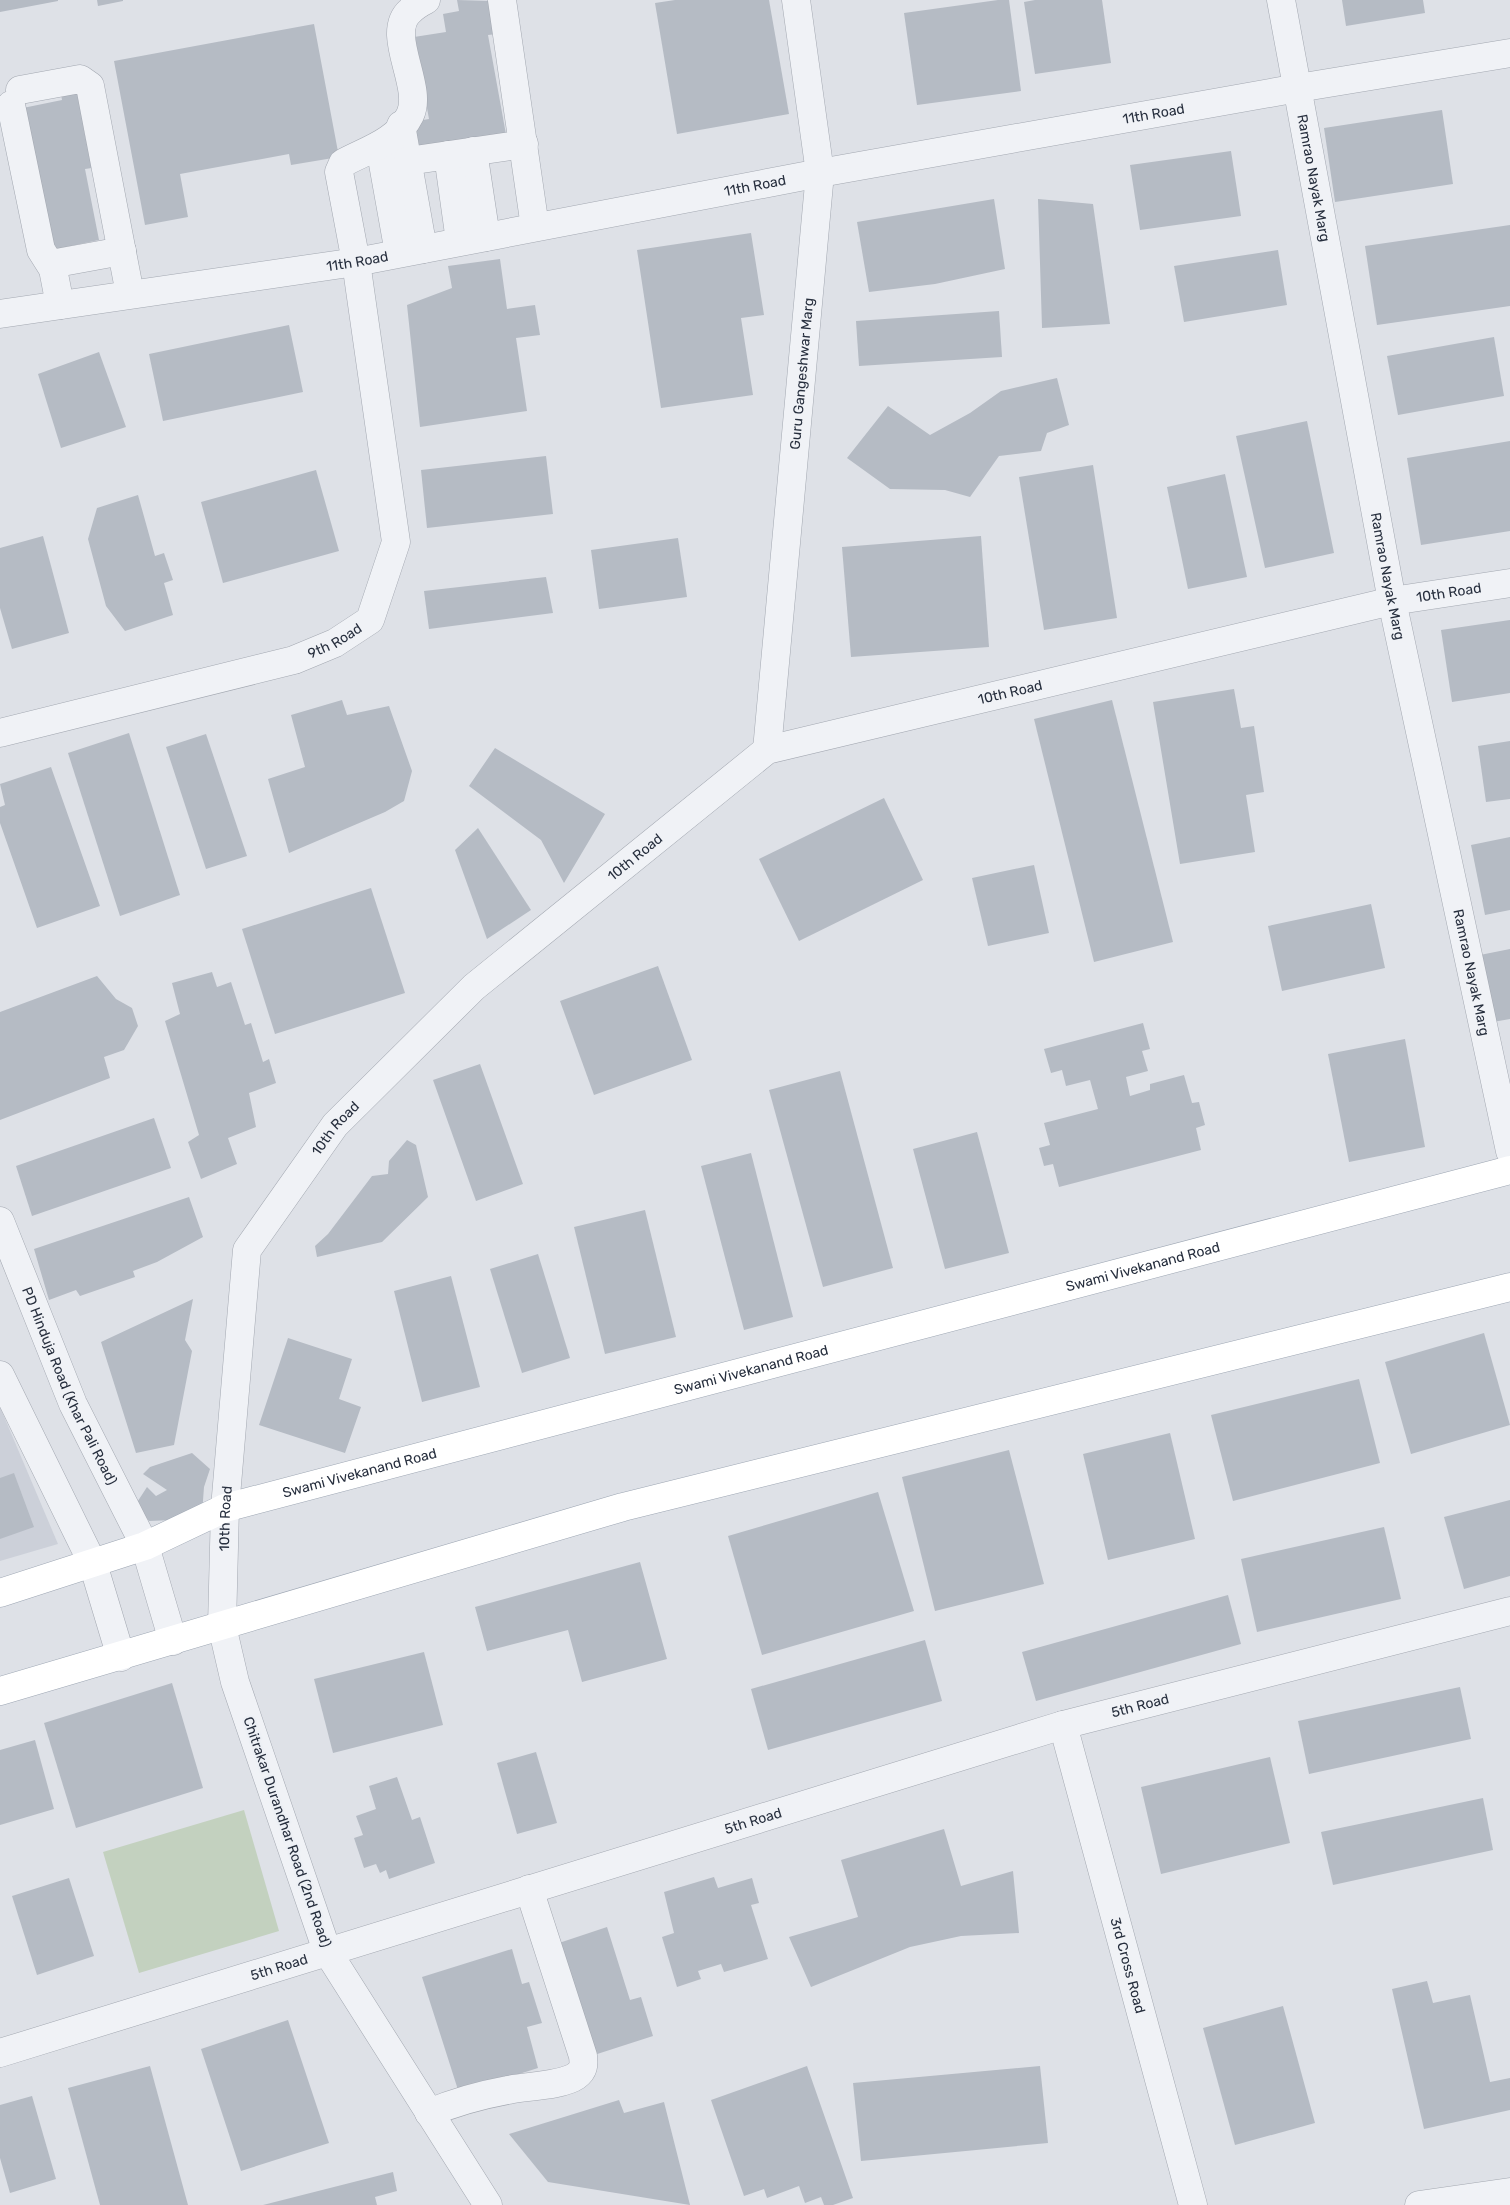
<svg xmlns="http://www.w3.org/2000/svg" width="1510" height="2205" font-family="Rubik,sans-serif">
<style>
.built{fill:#ccd0d9}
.green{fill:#c3d1bf}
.building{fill:#b5bbc4}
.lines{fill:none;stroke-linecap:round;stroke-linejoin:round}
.minor-casing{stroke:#a3a8b1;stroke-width:29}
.major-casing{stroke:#9da6b3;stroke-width:29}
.minor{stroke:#f0f2f6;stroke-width:28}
.major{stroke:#fff;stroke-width:28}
.labels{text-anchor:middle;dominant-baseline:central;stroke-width:4.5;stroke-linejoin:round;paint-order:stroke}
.street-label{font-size:14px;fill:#272f3e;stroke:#edf0f5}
</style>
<rect width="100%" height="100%" fill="#dee1e7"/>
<polygon class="built" points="0,1407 58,1544 0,1561"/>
<polygon class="green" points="244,1810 279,1931 139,1973 103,1852"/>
<g class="building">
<polygon points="0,0 58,0 58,1 0,12"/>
<polygon points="97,0 123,0 123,1 98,6"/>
<polygon points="457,0 491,1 497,34 488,35 507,140 411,157 405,123 429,119 414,37 446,32 443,14 459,11"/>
<polygon points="675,0 769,0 789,114 677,134 655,3"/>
<polygon points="998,0 1009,0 1021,91 917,105 904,13"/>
<polygon points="1035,0 1102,0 1111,63 1035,74 1024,2"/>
<polygon points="1342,0 1423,0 1425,13 1346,26"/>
<polygon points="314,24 339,157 291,165 289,154 180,174 188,217 145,225 114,61"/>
<polygon points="77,91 94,128 84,130 92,168 85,169 99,240 47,251 18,109 62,100 61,94"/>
<polygon points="1442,110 1453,184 1335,202 1324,128"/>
<polygon points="1231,151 1241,216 1140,230 1130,165"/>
<polygon points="994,199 1005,269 935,284 869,292 857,222"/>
<polygon points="1038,199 1093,204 1110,324 1042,328"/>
<polygon points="1510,225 1510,306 1377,325 1365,246"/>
<polygon points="751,233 764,315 741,318 753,395 661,408 637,250"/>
<polygon points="1278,250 1287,305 1184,322 1174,266"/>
<polygon points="500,259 507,309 535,305 540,335 516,338 527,411 420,427 407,305 452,288 448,266"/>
<polygon points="999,311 1002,357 859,366 856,321"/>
<polygon points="289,325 303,392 163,421 149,354"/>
<polygon points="1494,337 1504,396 1398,415 1387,356"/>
<polygon points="99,352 126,427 61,448 38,374"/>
<polygon points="1057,378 1069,425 1047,433 1041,451 999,456 970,497 945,490 890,489 847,458 888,406 930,435 970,413 1001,391"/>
<polygon points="1307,421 1334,553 1265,568 1236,436"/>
<polygon points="1510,441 1510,531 1421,545 1407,458"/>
<polygon points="546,456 553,514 427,528 421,470"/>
<polygon points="1093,465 1117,618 1044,630 1019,477"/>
<polygon points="316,470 339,551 223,583 201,502"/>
<polygon points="1225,474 1247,577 1188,589 1167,487"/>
<polygon points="138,495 155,556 164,553 173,580 164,583 173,615 125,631 106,606 88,539 97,508"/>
<polygon points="43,536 69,633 12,649 0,608 0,548"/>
<polygon points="981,536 989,647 851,657 842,547"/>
<polygon points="678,538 687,597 599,609 591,550"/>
<polygon points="546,577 553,613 429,629 424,591"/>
<polygon points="1510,620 1510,693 1452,702 1441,630"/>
<polygon points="1234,689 1241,728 1254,726 1264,792 1246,795 1255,852 1180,864 1153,702"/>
<polygon points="342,700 347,715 389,706 412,771 404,801 385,812 289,853 268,779 305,767 291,715"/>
<polygon points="1112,700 1173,942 1094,962 1034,719"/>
<polygon points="129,733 180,895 120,916 68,753"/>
<polygon points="206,734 247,856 206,869 166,747"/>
<polygon points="1510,741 1510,799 1486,802 1478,746"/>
<polygon points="495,748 605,814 564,883 541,840 469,786"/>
<polygon points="51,767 100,906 37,928 0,823 0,807 5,805 0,784"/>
<polygon points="884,798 923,880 799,941 759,859"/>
<polygon points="478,828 531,910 487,939 455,850"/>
<polygon points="1510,837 1510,910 1485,915 1471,845"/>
<polygon points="1034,865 1049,933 988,946 972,878"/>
<polygon points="371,888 405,993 275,1034 242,929"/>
<polygon points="1371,904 1385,968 1282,991 1268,926"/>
<polygon points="1510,949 1510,1019 1493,1022 1480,955"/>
<polygon points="658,966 692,1060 594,1095 560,1001"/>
<polygon points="212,972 217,987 231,982 245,1025 251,1023 263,1062 269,1059 276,1083 249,1093 256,1127 228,1138 237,1164 201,1179 188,1142 199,1135 165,1021 180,1014 172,983"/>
<polygon points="97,976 116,999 132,1008 138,1026 124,1050 104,1057 110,1078 0,1120 0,1012"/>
<polygon points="1143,1023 1150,1049 1142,1051 1148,1071 1126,1077 1130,1096 1150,1090 1150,1084 1184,1075 1192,1103 1199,1102 1205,1125 1196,1128 1201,1150 1059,1187 1053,1164 1044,1166 1039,1148 1050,1145 1044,1123 1098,1109 1090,1080 1066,1086 1062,1070 1051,1073 1044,1049"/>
<polygon points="1405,1039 1425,1147 1349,1162 1328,1054"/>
<polygon points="480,1064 523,1184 476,1201 433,1080"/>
<polygon points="840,1071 893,1268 823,1287 769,1090"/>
<polygon points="154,1118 171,1168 32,1216 16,1166"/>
<polygon points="977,1132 1009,1253 945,1269 913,1149"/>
<polygon points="407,1140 416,1145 428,1197 382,1242 317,1257 315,1246 328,1234 372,1176 388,1174 389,1161"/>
<polygon points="751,1153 793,1317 744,1330 701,1166"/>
<polygon points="189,1197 203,1237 157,1262 133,1271 135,1277 80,1296 76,1290 49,1300 34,1249"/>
<polygon points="645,1210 676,1337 605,1354 574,1227"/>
<polygon points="538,1254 570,1358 522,1373 490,1269"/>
<polygon points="451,1276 480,1387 422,1402 394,1291"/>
<polygon points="193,1299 185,1340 192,1351 174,1445 136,1453 101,1342"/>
<polygon points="1484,1333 1510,1425 1411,1454 1385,1362"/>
<polygon points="288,1338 352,1359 339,1399 361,1407 345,1453 259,1425"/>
<polygon points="1359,1379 1380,1463 1233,1501 1211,1415"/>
<polygon points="1170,1433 1195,1539 1108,1560 1083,1454"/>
<polygon points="1009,1450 1044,1584 935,1611 902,1477"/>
<polygon points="192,1453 210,1469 204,1487 202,1514 198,1519 149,1521 136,1504 147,1487 156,1496 167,1490 143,1474 150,1467"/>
<polygon points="14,1473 34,1527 0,1539 0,1478"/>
<polygon points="878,1492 914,1611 762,1655 728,1536"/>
<polygon points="1510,1500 1510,1576 1464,1589 1444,1517"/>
<polygon points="1384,1527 1401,1599 1257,1632 1241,1559"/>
<polygon points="640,1562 667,1659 582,1682 568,1630 487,1651 475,1607"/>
<polygon points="1228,1595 1241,1644 1036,1701 1022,1652"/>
<polygon points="925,1640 942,1701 768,1750 751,1689"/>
<polygon points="424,1652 443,1725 333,1753 314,1679"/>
<polygon points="172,1683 203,1788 76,1828 44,1723"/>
<polygon points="1460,1687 1471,1739 1309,1774 1298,1721"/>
<polygon points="35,1740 54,1809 0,1825 0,1750"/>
<polygon points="536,1752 557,1823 517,1834 497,1763"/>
<polygon points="1270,1757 1290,1843 1161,1874 1141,1787"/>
<polygon points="397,1777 412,1820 420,1817 435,1863 389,1879 386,1870 380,1873 376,1864 364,1868 354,1838 363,1835 356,1816 376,1809 369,1786"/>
<polygon points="1483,1798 1493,1850 1333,1885 1321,1832"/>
<polygon points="944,1829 961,1886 1013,1871 1019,1933 961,1936 910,1947 811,1987 789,1937 858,1917 841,1860"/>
<polygon points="714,1877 718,1888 752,1878 759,1903 751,1905 768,1959 724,1972 721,1964 698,1971 701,1979 677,1987 662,1937 674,1933 664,1892"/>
<polygon points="69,1878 94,1956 37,1975 12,1896"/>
<polygon points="607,1927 630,2000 641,1997 653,2036 591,2056 556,1944"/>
<polygon points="512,1949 522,1984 529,1982 542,2023 527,2027 538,2068 459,2093 422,1977"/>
<polygon points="1427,1981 1433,2003 1470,1995 1490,2082 1510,2078 1510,2110 1424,2129 1392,1989"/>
<polygon points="1283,2006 1315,2123 1235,2145 1203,2028"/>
<polygon points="288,2020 329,2143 241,2171 201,2049"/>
<polygon points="150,2066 188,2205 100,2205 68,2088"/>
<polygon points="807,2066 853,2198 833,2205 824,2205 821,2197 805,2203 799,2186 767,2198 764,2189 744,2196 711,2100"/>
<polygon points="1040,2066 1048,2143 861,2161 853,2083"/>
<polygon points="32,2096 56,2179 10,2193 0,2158 0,2105"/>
<polygon points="619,2100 624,2113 664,2102 690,2205 548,2182 509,2134"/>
<polygon points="393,2172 397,2191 375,2197 377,2205 263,2205"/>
</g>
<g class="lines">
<g class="minor-casing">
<g id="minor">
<polyline points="502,0 535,227"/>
<path id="s1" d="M1281,0l111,601 118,550"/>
<polyline points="20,90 80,79 90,86 130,294"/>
<polyline points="11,105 41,250 53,269 60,305"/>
<polyline points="401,125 423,249"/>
<polyline points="380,147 399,253"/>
<polyline points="473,151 486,237"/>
<polyline points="448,155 460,241"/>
<polyline points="408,161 524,144"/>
<polyline points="51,264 122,251"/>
<path id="s2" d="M0,314l356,-52 464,-89 478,-85 212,-35"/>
<path id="s3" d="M0,733l294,-73 41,-17 35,-23 26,-78 -40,-280 -17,-90 4,-9c24,-13 54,-21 67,-48 14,-29 -26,-81 0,-104 4,-4 10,-8 16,-11"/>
<path id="s4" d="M767,750l53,-577 -24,-173"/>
<path id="s5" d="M0,1221l73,183 72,142 28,95"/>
<polyline points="0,1375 93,1564 121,1657"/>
<path id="s6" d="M1063,1725l130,480"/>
<path id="s7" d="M0,2053l1063,-328 447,-114"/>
<path d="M429,2113c26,-11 52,-18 79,-23 18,-4 53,-4 68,-14 8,-6 8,-11 7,-20l-54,-167"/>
<path id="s8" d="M488,2205l-161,-254 -92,-269 -13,-56 3,-118 22,-258 88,-125 139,-138 293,-237 625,-149 118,-18"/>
<polyline points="1419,2205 1510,2192"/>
</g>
</g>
<g class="major-casing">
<g id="major">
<path id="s9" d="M0,1593l145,-47 80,-38 1285,-338"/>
<polyline points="0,1691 623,1507 1510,1287"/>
</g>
</g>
<use href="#minor" class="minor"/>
<use href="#major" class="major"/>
</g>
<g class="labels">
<g class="street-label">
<text stroke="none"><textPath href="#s2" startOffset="1171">11th Road</textPath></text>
<text stroke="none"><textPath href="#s1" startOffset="181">Ramrao Nayak Marg</textPath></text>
<text stroke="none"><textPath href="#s2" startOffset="766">11th Road</textPath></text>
<text stroke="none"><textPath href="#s2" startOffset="361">11th Road</textPath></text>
<text stroke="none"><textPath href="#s4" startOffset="378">Guru Gangeshwar Marg</textPath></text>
<text stroke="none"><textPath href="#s1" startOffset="586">Ramrao Nayak Marg</textPath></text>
<text stroke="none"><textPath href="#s8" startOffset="2445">10th Road</textPath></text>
<text stroke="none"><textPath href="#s3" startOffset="348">9th Road</textPath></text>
<text stroke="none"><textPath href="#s8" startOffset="1995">10th Road</textPath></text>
<text stroke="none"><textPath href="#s8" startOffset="1575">10th Road</textPath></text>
<text stroke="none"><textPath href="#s1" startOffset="991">Ramrao Nayak Marg</textPath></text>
<text stroke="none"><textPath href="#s8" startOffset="1170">10th Road</textPath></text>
<text stroke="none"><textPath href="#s9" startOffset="1190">Swami Vivekanand Road</textPath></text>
<text stroke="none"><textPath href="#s9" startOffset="785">Swami Vivekanand Road</textPath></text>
<text stroke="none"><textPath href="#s5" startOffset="179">PD Hinduja Road (Khar Pali Road)</textPath></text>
<text stroke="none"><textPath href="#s9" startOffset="380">Swami Vivekanand Road</textPath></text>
<text stroke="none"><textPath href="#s8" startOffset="750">10th Road</textPath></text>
<text stroke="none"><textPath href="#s7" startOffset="1192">5th Road</textPath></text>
<text stroke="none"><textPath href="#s7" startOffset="788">5th Road</textPath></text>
<text transform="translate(287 1832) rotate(71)">Chitrakar Durandhar Road (2nd Road)</text>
<text stroke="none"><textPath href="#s6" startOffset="249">3rd Cross Road</textPath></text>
<text stroke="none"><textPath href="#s7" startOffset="292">5th Road</textPath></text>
</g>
</g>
</svg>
